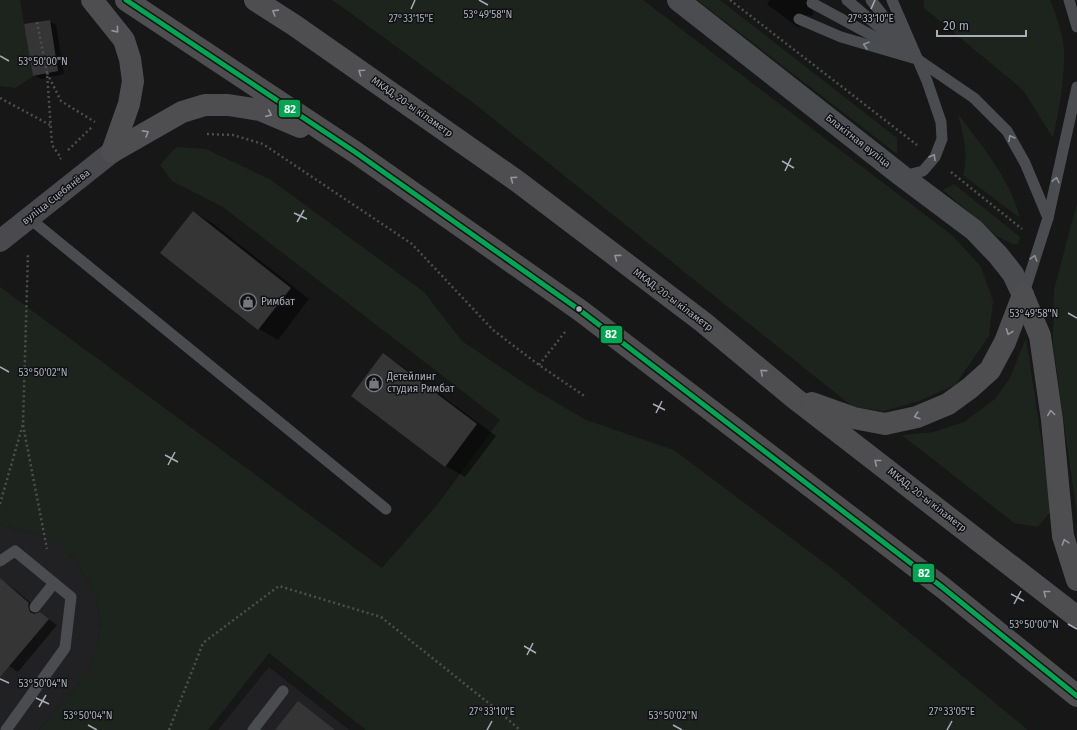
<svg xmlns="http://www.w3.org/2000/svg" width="1077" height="730" font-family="'Fira Sans',sans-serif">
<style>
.built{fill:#212123}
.green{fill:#1d241e}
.shadow{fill:#0007}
.building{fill:#353536}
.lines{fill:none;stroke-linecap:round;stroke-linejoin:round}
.path{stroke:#4d4e52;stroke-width:2.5;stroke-dasharray:2 3;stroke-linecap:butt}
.lane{stroke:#4b4c50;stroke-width:11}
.street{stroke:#4b4c50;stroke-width:22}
.secondary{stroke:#4a4a4e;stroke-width:22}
.highway{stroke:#4e4e51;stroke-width:22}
.bus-1-casing{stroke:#111113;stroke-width:8}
.bus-1{stroke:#00a651;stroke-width:5}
.oneway{stroke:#92959e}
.oneway2{stroke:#8c9099}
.ticks{fill:none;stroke:#a8adb8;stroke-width:1.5}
.bus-dot{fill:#a8adb8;stroke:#111113;stroke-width:1.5}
.labels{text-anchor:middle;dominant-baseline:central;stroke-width:3;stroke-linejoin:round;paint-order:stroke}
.street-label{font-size:10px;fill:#a8adb8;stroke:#111113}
.poi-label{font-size:10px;fill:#a8adb8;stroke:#111113;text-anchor:start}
.ticks-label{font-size:10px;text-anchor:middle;fill:#a8adb8;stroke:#111113;stroke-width:3;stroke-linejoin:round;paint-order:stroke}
.line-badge{stroke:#111113;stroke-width:1.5}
.badge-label{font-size:11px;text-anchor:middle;font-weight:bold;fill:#fff}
</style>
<rect width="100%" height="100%" fill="#171717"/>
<g class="built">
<polygon points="0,525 45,536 67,550 87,578 97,600 100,622 97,652 86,674 39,730 0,730"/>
<polygon points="269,667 349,730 218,730"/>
</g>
<g class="green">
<polygon points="0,0 20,0 33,76 15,88 0,86"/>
<polygon points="331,0 643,0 953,236 981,267 993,301 989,336 955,385 919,401 884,411 853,407 476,105 338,4"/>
<polygon points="697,0 720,0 897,138 897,154"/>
<path d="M924,0h126c6,14 13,34 14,50 1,30 -5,59 -11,88l-30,-48 -100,-83z"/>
<path d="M958,114c24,33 52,64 62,104l-57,-43c6,-20 0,-41 -5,-61z"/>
<polygon points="176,147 206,149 271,180 424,292 462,341 530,387 586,420 674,450 830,567 1028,730 366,730 269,653 208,730 39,730 86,674 97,652 100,622 97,600 87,578 67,550 45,536 0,525 0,287 382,568 437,505 500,420 223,207 172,181 160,165"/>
<polygon points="954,184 1020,237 1018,244 1012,244 997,236 943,190"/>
<polygon points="1077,203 1077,516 1053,344 1054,290"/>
<polygon points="1026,338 1052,510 1038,527 1014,523 902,435 934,432 964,422 995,399 1010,378"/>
</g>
<g class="shadow">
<polygon points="770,0 817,0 811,8 814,13 811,16 806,15 801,17 798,24 800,29 767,4"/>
<polygon points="49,21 56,25 64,74 41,79 34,75"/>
<polygon points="193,212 212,223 309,299 278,340 259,329"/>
<polygon points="383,355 402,366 496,436 465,477 446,466"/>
<polygon points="4,582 13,588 38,609 38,614 40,613 57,625 18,672 0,660 0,587"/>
</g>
<g class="building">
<polygon points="50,20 58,71 33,76 24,24"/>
<polygon points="193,211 291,288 258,330 160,253"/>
<polygon points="383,353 477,424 445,467 351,396"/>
<polygon points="0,578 29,603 28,606 30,612 34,614 40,612 49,619 0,677"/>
<polygon points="298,701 335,730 275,730"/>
</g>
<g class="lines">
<g class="path">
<polyline points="730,0 917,145"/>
<polyline points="37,22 47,73 52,145 61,158 60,159"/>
<polyline points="47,73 61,101 95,122"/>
<polyline points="0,98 50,125"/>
<polyline points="207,134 233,135 263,144 412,244 493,330 539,365 586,397"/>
<polyline points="68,150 92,127"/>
<polyline points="951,172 1022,229"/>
<polyline points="539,365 565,332"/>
<polyline points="23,425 47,549"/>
<polyline points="0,504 23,424 28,254"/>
<polyline points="169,730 203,643 279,586 381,617 496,709 520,730"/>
</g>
<g class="lane">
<polyline points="847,0 917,59 974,98 1007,131 1025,163 1048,218 1024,293"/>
<polyline points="871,0 903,41"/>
<polyline points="892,0 927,81 941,122 942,139 935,157 923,171 903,176"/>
<polyline points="1069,0 1077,27"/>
<polyline points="812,3 897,49"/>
<polyline points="799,19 841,37 913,58"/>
<polyline points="29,218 386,509"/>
<polyline points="1048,218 1077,87"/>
<polyline points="0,561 15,551 71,597 65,648 6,730"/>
<polyline points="35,607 54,583"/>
<polyline points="253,730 283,691"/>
</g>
<polyline class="street" points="678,0 902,176 974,230 998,255 1013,274 1023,295"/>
<polyline class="secondary" points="0,241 112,152"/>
<g class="highway">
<polyline points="92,0 124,40 130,59 133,81 129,104 112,152"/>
<polyline points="126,0 355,152 581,311 942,587 1077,696"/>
<polyline points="255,0 294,25 517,181 703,322 793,397 1077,617"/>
<polyline points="112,152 182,112 205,105 228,105 260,110 300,127"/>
<polyline points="1023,295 1040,336 1052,420 1063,536 1077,580"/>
<polyline points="812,403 854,418 885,424 917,417 948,404 970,388 990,370 1005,342 1023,295"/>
</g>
<g class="bus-1-casing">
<polyline id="bus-1" points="126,0 355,152 581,311 942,587 1077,696"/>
</g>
<use href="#bus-1" class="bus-1"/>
</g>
<defs><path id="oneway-chevron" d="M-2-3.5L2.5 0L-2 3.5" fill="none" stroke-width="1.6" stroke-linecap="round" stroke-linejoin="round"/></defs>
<g class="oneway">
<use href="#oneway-chevron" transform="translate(275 12) rotate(-148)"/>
<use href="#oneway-chevron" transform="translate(116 30) rotate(51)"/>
<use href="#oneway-chevron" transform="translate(361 72) rotate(-145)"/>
<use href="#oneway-chevron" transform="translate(269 114) rotate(24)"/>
<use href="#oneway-chevron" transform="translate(146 133) rotate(-29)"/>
<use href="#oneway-chevron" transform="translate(513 179) rotate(-144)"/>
<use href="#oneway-chevron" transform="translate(617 257) rotate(-143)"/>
<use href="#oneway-chevron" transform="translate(1009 332) rotate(111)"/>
<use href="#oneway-chevron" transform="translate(763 372) rotate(-140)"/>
<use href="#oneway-chevron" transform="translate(1051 413) rotate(-98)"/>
<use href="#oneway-chevron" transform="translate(917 416) rotate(162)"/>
<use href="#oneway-chevron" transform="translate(877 462) rotate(-142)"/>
<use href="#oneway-chevron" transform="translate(1065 542) rotate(-107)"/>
<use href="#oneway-chevron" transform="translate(1046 593) rotate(-142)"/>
</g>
<g class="oneway2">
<use href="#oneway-chevron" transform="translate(866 45) rotate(-164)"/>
<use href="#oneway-chevron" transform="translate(1011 138) rotate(-120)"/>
<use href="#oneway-chevron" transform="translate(933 157) rotate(-59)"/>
<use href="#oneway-chevron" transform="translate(1056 180) rotate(-77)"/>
<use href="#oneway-chevron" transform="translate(1034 258) rotate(-73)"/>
</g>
<path class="ticks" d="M479,0l9,5M411,9l4,-9M871,9l4,-9M0,56l9,5M782,161l12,7M785,171l6,-13M294,213l13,6M297,222l7,-12M1068,313l9,5M0,367l9,5M653,404l12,6M656,413l6,-12M165,455l13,7M168,465l7,-13M1011,594l13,7M1014,604l7,-13M1068,624l9,5M524,646l12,7M527,655l6,-12M0,679l9,4M36,698l13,6M39,707l7,-12M88,725l9,5M673,725l9,5M487,730l5,-9M947,730l5,-9"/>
<defs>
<g id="shop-ring" transform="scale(0.9)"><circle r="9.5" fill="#111113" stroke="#757880" stroke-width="1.5"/><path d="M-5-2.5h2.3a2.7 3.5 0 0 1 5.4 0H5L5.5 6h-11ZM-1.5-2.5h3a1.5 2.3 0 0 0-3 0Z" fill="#757880"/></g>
</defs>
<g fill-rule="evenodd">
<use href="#shop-ring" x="248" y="302"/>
<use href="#shop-ring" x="374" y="383"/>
</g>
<circle class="bus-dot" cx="579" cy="309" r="3.5"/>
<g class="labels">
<g class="street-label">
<text transform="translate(412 107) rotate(35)">МКАД, 20-ы кіламетр</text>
<text transform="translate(858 141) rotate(38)">Блакітная вуліца</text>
<text transform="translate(56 197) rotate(-38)">вуліца Сцебянёва</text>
<text transform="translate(673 300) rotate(37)">МКАД, 20-ы кіламетр</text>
<text transform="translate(927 500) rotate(38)">МКАД, 20-ы кіламетр</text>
</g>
<g class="poi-label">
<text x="261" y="302">Римбат</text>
<text x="387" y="377">Детейлинг<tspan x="387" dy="12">студия Римбат</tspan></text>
</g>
</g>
<g class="ticks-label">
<text x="488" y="18">53°49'58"N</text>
<text x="411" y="22">27°33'15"E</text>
<text x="871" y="22">27°33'10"E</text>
<text x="43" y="65">53°50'00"N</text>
<text x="1034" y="317">53°49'58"N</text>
<text x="43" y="376">53°50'02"N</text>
<text x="1034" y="628">53°50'00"N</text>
<text x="43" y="687">53°50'04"N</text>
<text x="492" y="715">27°33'10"E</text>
<text x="952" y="715">27°33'05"E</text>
<text x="88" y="719">53°50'04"N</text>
<text x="673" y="719">53°50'02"N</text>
</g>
<g class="line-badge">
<rect x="278" y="99" width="23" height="19" rx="4" fill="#00a651"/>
<rect x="600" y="325" width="23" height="19" rx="4" fill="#00a651"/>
<rect x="912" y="563" width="23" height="20" rx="4" fill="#00a651"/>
</g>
<g class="badge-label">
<text x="290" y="113">82</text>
<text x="611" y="338">82</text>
<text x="924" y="577">82</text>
</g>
<path d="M937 30v6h89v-6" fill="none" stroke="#a8adb8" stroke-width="2"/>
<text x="943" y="30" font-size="12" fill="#a8adb8" stroke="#111113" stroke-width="3" paint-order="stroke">20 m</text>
</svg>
